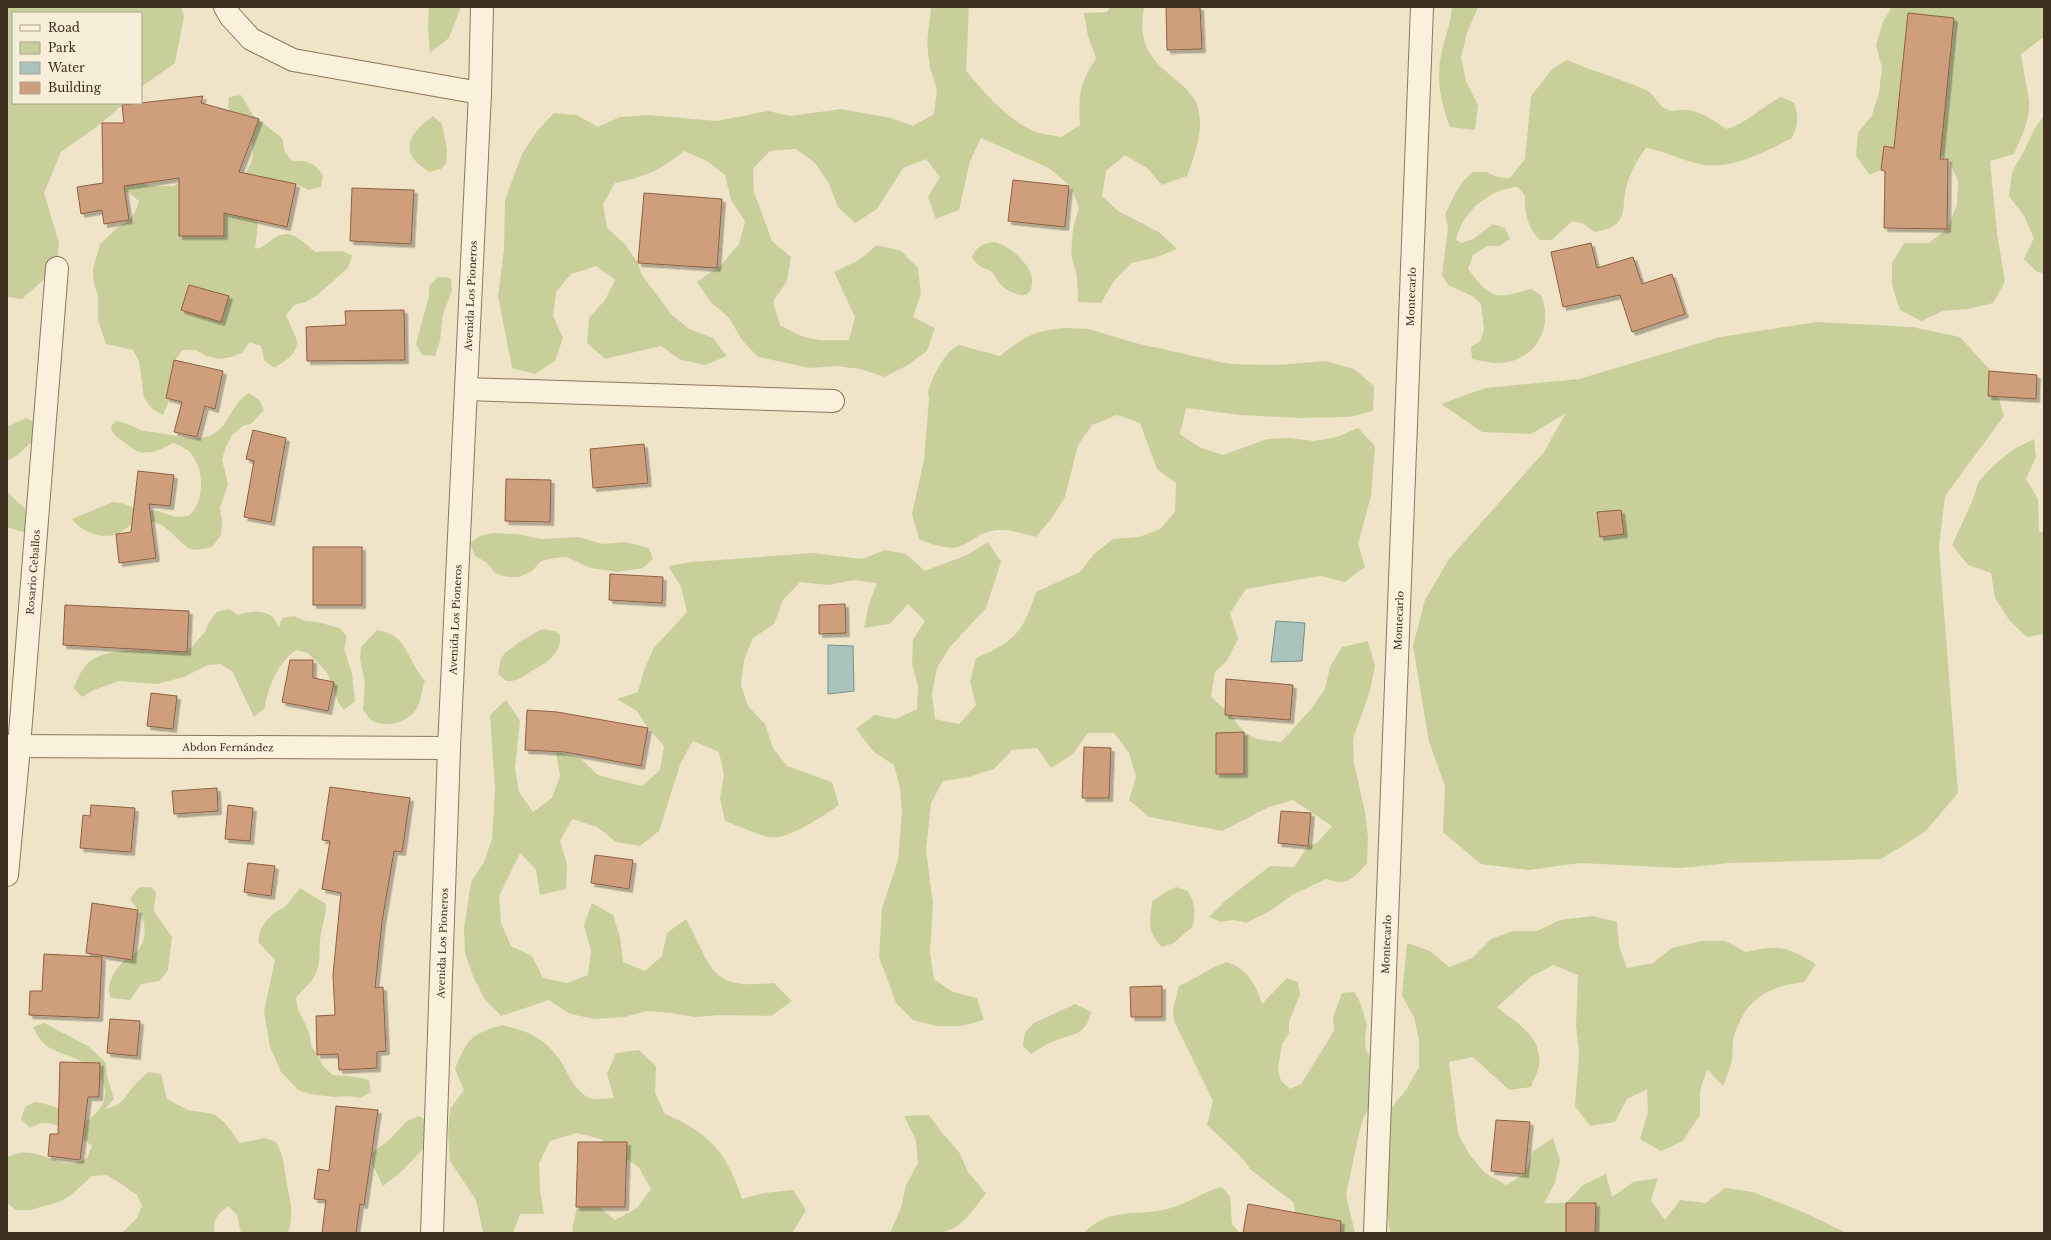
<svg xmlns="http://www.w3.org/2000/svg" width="2051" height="1240" font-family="'Libre Baskerville',serif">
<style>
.green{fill:#c9cf9b}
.water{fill:#a9c4bc;stroke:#6f938a}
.building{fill:#cf9f7d;stroke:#8d5f41;filter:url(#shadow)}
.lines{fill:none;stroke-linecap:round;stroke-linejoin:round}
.street-casing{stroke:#8d765c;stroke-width:24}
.street{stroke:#faf1dc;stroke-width:22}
.labels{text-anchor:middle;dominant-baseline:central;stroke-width:3;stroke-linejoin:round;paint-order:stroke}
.street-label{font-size:10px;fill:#3d2e20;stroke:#f7eed8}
</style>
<defs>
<filter id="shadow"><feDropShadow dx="3.5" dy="3.5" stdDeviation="0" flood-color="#0004"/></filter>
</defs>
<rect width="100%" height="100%" fill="#f0e4c8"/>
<g class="green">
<polygon points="7,7 181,7 184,16 175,63 141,87 141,13 13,13 13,103 124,103 102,123 61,152 44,193 59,243 57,268 22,299 7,297"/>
<polygon points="429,7 461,7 449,38 430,53 428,28"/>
<path d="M931,7h38l-3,64c19,22 42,50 70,61 8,3 17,3 25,5l19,-12c-2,-31 0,-41 16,-67l-8,-22 -4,-23 23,-1 3,-5h34c-4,25 -2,42 18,61 8,8 17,13 25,22 2,3 7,8 9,12 10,24 -1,52 -9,74l-25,9 -15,-17 -22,-13 -19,16 -4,25 16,15 41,21 18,17 -22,9 -24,5 -17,18 -13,22 -23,-1 -1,-25 -6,-23 2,-25 6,-22 -9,-21 -21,-18 -68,-30 -11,23 -11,49 -23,9 -8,-22 12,-20 -14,-18 -23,9 -26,41 -22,14 -17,-16 -9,-23 -14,-21 -19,-14 -26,2 -17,18 1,23 18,49 19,16 -4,24 -14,21 7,23c27,16 37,16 69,15l6,-23 -21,-45 25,-12 18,-15 24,6 17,17 3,26 -8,23 22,11 -8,23 -21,15 -22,11 -24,-8 -24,-3 -26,2 -52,-11 -16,-17 -13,-22 -19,-17 -13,-19 25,-18 17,-20 6,-23 -14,-21 -6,-25 -18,-14 -23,-10c-23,19 -40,26 -69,32l-12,21 4,24 18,16 13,19 4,12 29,39 18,15 24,9 14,18 -22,9 -24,-5 -20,-14 -56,13 -18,-16 2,-25 16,-18 10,-20 -19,-14 -25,8 -15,18 -3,24 10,22 -8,23 -20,13 -23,-6 -14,-72 6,-47 1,-49 17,-46 16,-24 16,-17 23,2 21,12 22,-10 27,-2 70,6 51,-10 22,5 51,-7 50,9 22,8 21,-12 3,-24 -7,-22 -3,-24z"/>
<path d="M1452,7h26l-11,26 -6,25 5,23 12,24 -3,25 -25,-3c-9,-23 -14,-47 -9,-72 3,-16 10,-32 11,-48z"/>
<path d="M1892,7h152v30l-23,17c2,16 6,31 8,46 2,18 -8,38 -15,54l-24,7 7,72 8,49 -12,21 -25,6 -25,2 -22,10 -21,-11 -8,-25v-22l12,-20h25l18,-14 10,-24 1,-24 -10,-22 -25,-11h-25l-17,22 -11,5 -14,-19 2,-23 14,-18 7,-23 3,-24 -6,-23 7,-23z"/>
<path d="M1567,60c25,11 52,18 77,29 11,4 14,17 22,20 10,4 12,0 21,1 16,2 27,11 40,19 20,-6 35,-22 54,-32l13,6c5,13 4,22 -2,35 -27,14 -61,33 -93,26 -18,-4 -34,-13 -53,-16 -8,11 -15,23 -19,36 -7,27 4,42 -33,48l-10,-8 -12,-3 -20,19h-12c-12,-12 -16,-27 -15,-44l-7,-9c-28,1 -57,26 -62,53l6,3 11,-4 20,-15 12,4 5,11 -11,7h-12l-14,9 -5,14c10,12 20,29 38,26 8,-1 16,-4 25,-6l10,6c13,32 -5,66 -41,68 -9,0 -19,-2 -28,-4l-1,-12 10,-7 3,-11 -3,-25 -9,-8 -24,-11 -6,-10 6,-48 -3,-13 11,-22 7,-11 10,-9h14l10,5 13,1 15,-19 6,-63 22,-28z"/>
<path d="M241,95l12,20 29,23 3,14 7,9c15,-1 23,2 31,14l-2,12 -13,3 -12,-6 -20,-2 -24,26 2,12 4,3 -3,26c9,-2 12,-6 19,-11 17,-11 28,3 41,14l26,-1 11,4 -4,13 -32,28 -11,6 -11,3 -8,10c3,8 7,15 10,23 5,14 -12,24 -22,30l-10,-8 -3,-14 -11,-4 -7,10 -11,5 -13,2 -13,-3 -10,-6h-13c-19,21 -10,26 -14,50 -1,5 -4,10 -6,15l-11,-6 -8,-11 -5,-37 -6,-11 -27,-6 -8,-24v-25l-4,-11 -1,-15 7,-25 17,-16 12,-8 6,-8 4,-11 -10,-8 -11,-4 17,-9 11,3 2,3h25l13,-6 58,-5c21,-29 1,-45 -16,-67l1,-11z"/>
<path d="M433,116l9,8 5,25 -1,14 -5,6 -11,3c-32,-18 -23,-38 3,-56z"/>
<polygon points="2044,116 2044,273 2037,272 2024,259 2034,238 2024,216 2009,196 2012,172 2024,151 2035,128"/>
<path d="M995,242c15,4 39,24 37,42 -2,21 -26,7 -33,-1 -3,-4 -4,-8 -7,-11 -3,-3 -7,-3 -11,-5 -3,-2 -6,-6 -9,-9 2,-11 12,-15 23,-16z"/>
<polygon points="438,277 451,278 452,291 443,314 440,341 435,356 422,355 416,344 429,296 429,286"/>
<polygon points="1817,322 1912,327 1960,337 1991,371 2004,416 1945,496 1939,547 1958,793 1925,832 1881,859 1730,863 1681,868 1580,863 1529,870 1481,864 1443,832 1445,786 1429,742 1413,646 1425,600 1449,559 1544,452 1566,413 1531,434 1482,432 1441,404 1485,388 1579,379 1720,337"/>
<path d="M1066,328l23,1 46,14 95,21 46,1 49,-4 29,8 20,17 -1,25 -24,6 -51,1 -57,-3 -55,-7 -6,26 21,14 22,7 44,-16 23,-1 24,3 23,-4 21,-9 17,18 -4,50 -13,48 7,23 -20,15 -24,-6 -75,13 -16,24 8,26 -11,22 -12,11 -4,25 18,16 15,19 12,7 25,3 31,-34 13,-19 5,-22 12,-20 26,-6 7,25 -5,25 -17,48 1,24 11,49 3,25 -1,26c-14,15 -19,24 -41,16l-34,16 -22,16 -24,12 -12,-3 -13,2 -12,-5 17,-17 44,-34 24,1 14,-21 9,-3 15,-17 -39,-26 -24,7 -47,24 -73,-14 -20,-17 7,-23 -7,-24 -15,-20h-26l-15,21 -22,14 -14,-20 -25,2 -18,19 -25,8 -26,4 -12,22 -5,48 7,52 -3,50 4,26 19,13 24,6 7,22 -23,6h-25l-23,-6 -17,-17 -17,-46 3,-49 16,-48 4,-47 -2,-25 -6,-23 -20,-13 -18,-23 18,-14 22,4 21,-10 1,-23 -6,-22 1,-24 12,-19 -17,-17 -18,20 -26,4 5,-24 8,-21 -24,-3 -25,5 -28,-3 -17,18 -9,24 -21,14 -9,22 -3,25 7,21 17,18 8,24 14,18 45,16 7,23c-15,10 -51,36 -70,32 -14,-3 -30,-11 -44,-16l-5,-23 4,-23 -5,-23 -26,-11 -12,21 -22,69 -19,15 -24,-4 -19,-15 -25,-8 -12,22 7,23 -1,25 -26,6 -4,-25 -16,-17 -21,43 2,27 10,23 21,10 11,22 24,5 21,-8 3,-25 -7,-24 8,-23 21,12 7,22 3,25 22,9 17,-15 5,-23 19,-14c27,49 22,71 88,64l18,18 -21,15 -51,-1 -25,2 -24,-4 -24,-2 -23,6 -29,2 -25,-5 -21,-14 -48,16 -17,-18 -11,-22 -8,-23 -1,-24 7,-47 13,-20 8,-23 3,-50 -5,-74 16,-15 14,21 -5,47 4,24 14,20 19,-14 8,-22 -4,-25 25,8 17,16 44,11 18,-16 4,-24 -16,-18 -11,-17 -20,-12 21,-7 6,-22 10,-22 33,-36 -6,-25 -13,-21 24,-4 121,-9 49,6 23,-9 21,4 19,17 42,-16 21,-13 13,20 -15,46 -36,39 -13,21 -5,25 3,26 24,5 17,-19 -6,-23 6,-24c40,-16 47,-27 60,-66l44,-20 14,-18 19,-15 26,-2 21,-8 15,-17 1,-29 -19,-14 -17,-46 -23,-8 -25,10 -14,20 -13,52 -14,22 -15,18c-14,-4 -31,-9 -45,-6 -13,2 -21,13 -33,16 -8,3 -32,-4 -39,-8l-7,-25 12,-54 5,-62 -1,-7c6,-16 15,-38 31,-46l41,11c24,-19 35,-26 66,-28z"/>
<path d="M249,393l10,7 5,10 -13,14 -7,1 -12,10 -6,12 -4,12 6,25 -8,24 2,13 -1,14 -9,12 -16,3 -6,-1c-12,-7 -23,-25 -37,-27 -21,-4 -21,6 -37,12 -14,6 -36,-3 -44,-15l41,-17 8,1 17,6 20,2 18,6 13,-1c15,-14 16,-44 3,-61 -4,-6 -12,-9 -18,-12 -11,5 -25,13 -37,8 -4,-2 -9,-6 -13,-9 -7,-5 -12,-7 -13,-16l5,-5c10,1 18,7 28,10 5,1 11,1 16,2 18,3 39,11 56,-1 14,-9 15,-28 33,-39z"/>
<polygon points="26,418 37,424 36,438 16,456 7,461 7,427"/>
<polygon points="2034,439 2036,457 2026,479 2038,499 2039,531 2044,533 2044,634 2027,637 2010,621 1995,598 1991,573 1968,565 1952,545 1971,504 1979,481 1995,464 2014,449"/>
<polygon points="7,492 28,511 26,533 7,527"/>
<polygon points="492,533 517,534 542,539 579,537 602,544 626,542 649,548 653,559 643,568 617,572 590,568 567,557 554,558 541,561 532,571 519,577 507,577 495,573 486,562 475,556 470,543 480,536"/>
<path d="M229,609l9,6c11,-3 25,-6 35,2 2,2 4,8 6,11l3,-10 12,-2 11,5 12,1 23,6 7,9 -3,12 8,24 3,28 -11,9c-10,-12 -9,-20 -15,-33 -5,-11 -14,-15 -21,-24l-12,-3c-18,13 -28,36 -31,58l-11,9 -22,-46 -12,-7 -12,1 -24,12 -27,7 -38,-3 -25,9 -12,7 -8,-9c3,-9 8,-20 15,-26 21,-18 73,-10 98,-10l18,-20 4,-10 8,-10z"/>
<path d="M542,629l13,2 5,4c2,20 -16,29 -30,37 -8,5 -14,10 -24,9l-8,-7 3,-16 4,-5 14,-11z"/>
<path d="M377,630c31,4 30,31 48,51 -3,8 -4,18 -7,25 -6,15 -33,24 -47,14 -3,-2 -5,-7 -8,-10l2,-27 -5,-24 1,-12z"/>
<path d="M144,887h7l5,5 -2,19 18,26 -4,33 -8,11 -19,3 -11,16 -19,-2c-6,-12 3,-28 13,-37 3,-3 7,-5 10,-7 10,-7 13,-23 9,-34 -2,-8 -8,-13 -13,-21l8,-11z"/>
<path d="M1176,887l12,4c7,12 8,21 5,35l-19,17 -12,4c-16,-17 -12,-25 -10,-46l12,-8z"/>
<path d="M300,888l26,16c0,13 -5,24 -6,37 -1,13 1,24 -6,36 -2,5 -14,15 -18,21l2,11 11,23 2,13 13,22 9,8 24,2 12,3 2,12 -11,6 -12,-2 -14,1 -25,-3 -11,-4 -17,-18 -11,-25 -6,-36 11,-51 -17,-18 2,-11 6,-10 8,-8 11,-6z"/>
<path d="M1593,916l24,6 2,24 8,22 26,-5 19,-15 29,-7h24l21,11c33,-8 41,-5 70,12l-12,18c-37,5 -58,16 -70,54 -2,7 -1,16 -2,24 -2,9 -6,18 -9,26l-16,-17 -7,22v24l-17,26 -22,10 -21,-12 8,-27 -1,-23 -20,10 -12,23 -25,4 -15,-20 4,-53 -3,-27 2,-51 -25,-10 -21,11 -35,31c19,16 46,29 42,59 -1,7 -6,14 -8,21l-22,3 -36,-33 -24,5 9,71 11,21 16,19 21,12 19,-11 8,-23 20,-13 7,22 -5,23 -11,20h22l17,-18 23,-11 6,23 21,-15 25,-4 -7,22 14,20 15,-20 26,3 19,-15 28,4 50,20 44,21h-457l-2,-14v-27l-13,-23 13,-57 18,-22 13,-23v-26l-5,-24 -12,-21 5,-53 23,8 19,16 23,-9 19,-19 22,-8h24l23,-11z"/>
<path d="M1227,962c21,7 29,23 35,42l25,-26 11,4 2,13 -11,26v12l-7,11 -4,25 3,12 9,8 11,-5 27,-43 6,-11 -1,-13 9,-24 12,-1 6,10 7,23 -2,12 1,13 6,10 -3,48 -6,11 -4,14 -13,62 9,38h-60l1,-18 -3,-13 -42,-32 -8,-11 -36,-34 6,-24 -39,-80 -1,-12 6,-23c17,-7 30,-19 48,-24z"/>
<path d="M1075,1004l16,8c-5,25 -19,21 -39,30 -8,3 -14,8 -21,12l-8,-8 2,-14 9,-9z"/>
<path d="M44,1023l44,23 18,17 1,13 7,23 -9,10c16,-4 18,-9 27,-21 5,-6 11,-11 16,-16l13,2 6,25 21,11 26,4 10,8 16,21 25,-5 11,4c7,12 8,22 10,36 3,19 9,35 2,55h-47l-4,-18 -9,-9c-10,8 -16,14 -13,27h-93l15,-15 5,-12 -5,-11 -20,-14 -11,-6 -14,1 -21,19 -12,7 -29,8h-14l-9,-7v-45c23,-16 48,8 68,5 4,-1 9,-3 12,-5l5,-12c-9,-9 -38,-26 -51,-23 -3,1 -8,4 -11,5l-9,-9 4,-12 10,-5c22,4 30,8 49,20 28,-15 28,-43 0,-59 -11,-7 -23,-9 -34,-15 -8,-4 -13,-13 -17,-21z"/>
<path d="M502,1025c26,6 44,13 59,37 8,13 13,28 28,36 6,2 18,0 25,0l-7,-24 9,-21 23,-3 17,16 -1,27 10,21c44,18 63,40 77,85l23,-6 28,-3 13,20 -13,22 -219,1 -2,-3 5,-23 17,-4 21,17 22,-12 14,-19 -12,-21 -38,-29 -24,-6 -27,8 -11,22 1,27 4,24h-24l-7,19h-30l-7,-33 -26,-39 -2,-27 2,-25 14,-19 -9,-21c12,-30 16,-35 47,-44z"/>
<path d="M929,1115l15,20 15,17 9,20 18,21c-9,12 -20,29 -34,36 -18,8 -42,4 -62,4l11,-25 5,-23 12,-22 -2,-23 -12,-24z"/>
<polygon points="419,1116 429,1122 424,1148 402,1171 383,1186 372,1164 372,1153 390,1139 407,1121"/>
<path d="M1222,1187l8,10 2,27 8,9h-156c25,-27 56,-16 87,-25 18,-5 33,-17 51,-21z"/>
</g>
<g class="water">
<polygon points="1276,621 1305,623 1302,661 1271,662"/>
<polygon points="828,645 853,646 854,691 828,694"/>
</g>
<g class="building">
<polygon points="1166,7 1200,7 1202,49 1167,50"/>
<polygon points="1908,13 1954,18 1940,159 1948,159 1947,229 1884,228 1885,171 1881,170 1884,146 1894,148"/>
<polygon points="203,96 201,103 259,119 239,172 296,184 287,227 224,213 224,236 179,236 179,178 124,186 129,220 104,224 102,210 81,214 77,187 103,183 102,123 124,123 122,105"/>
<polygon points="1013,180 1069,186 1065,227 1008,221"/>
<polygon points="352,188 414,190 411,244 350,241"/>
<polygon points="644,193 722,199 717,268 638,263"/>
<polygon points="1591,243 1597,268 1633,257 1642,284 1672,274 1685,314 1632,332 1620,295 1563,307 1551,252"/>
<polygon points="189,285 229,296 221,322 181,310"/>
<polygon points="404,310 405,360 307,361 306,327 346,325 345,311"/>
<polygon points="174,360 223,371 215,409 205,406 197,437 174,432 182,402 166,398"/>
<polygon points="1989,371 2037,375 2036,399 1988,396"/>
<polygon points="253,430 286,438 271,522 244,517 254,461 246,459"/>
<polygon points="644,444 648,483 593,488 590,449"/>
<polygon points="138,471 174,475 170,506 149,504 156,558 119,563 116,534 131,532"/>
<polygon points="506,479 551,480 550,522 505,521"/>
<polygon points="1621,510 1624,534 1600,537 1597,512"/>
<rect x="313" y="547" width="49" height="58"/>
<polygon points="610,574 663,577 662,603 609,600"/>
<polygon points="845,604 846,633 819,634 819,605"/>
<polygon points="65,605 189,611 187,652 63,645"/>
<polygon points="290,660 313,660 313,678 334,682 328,711 282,702"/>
<polygon points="1226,679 1293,685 1290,720 1225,715"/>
<polygon points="151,693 177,696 173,729 147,726"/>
<polygon points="527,710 557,712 648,728 641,766 565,752 525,750"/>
<polygon points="1244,732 1244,774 1216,774 1216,733"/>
<polygon points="1084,747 1111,748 1109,798 1082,798"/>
<polygon points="330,787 410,798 402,852 394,851 382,922 375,988 383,987 386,1051 377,1052 377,1068 339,1070 338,1054 317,1055 316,1016 335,1015 333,975 341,893 322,889 330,841 322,840"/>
<polygon points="217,788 218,811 174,814 172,791"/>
<polygon points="91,805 135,808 131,852 80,848 83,815 90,816"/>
<polygon points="228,805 253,808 250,841 225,839"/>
<polygon points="1281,811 1311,813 1308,846 1278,843"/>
<polygon points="595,855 633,860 629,889 591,883"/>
<polygon points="248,863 275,866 271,896 244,892"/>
<polygon points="92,903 138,910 132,960 86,953"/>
<polygon points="44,954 102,957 99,1018 29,1015 30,991 42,991"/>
<polygon points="1162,986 1162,1017 1131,1017 1130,987"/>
<polygon points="110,1019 140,1021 137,1056 107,1053"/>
<polygon points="60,1062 100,1063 99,1097 88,1097 80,1160 48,1156 50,1134 58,1134"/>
<polygon points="336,1106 378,1110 364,1205 360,1204 356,1233 322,1233 326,1200 314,1199 318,1169 329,1171"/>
<polygon points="1496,1120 1530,1122 1525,1174 1491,1171"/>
<polygon points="578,1142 627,1142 625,1207 576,1207"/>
<polygon points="1566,1203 1596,1203 1595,1233 1566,1233"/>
<polygon points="1248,1204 1341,1221 1340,1233 1243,1233"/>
</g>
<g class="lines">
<g class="street-casing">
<g id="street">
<polyline points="225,7 230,16 251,39 293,60 480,93"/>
<polyline points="466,389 833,401"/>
<path id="s1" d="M7,746l442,2"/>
<path id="s2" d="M7,875l12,-128 38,-479"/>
<path id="s3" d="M432,1233l17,-485 31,-655 2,-86"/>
<path id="s4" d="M1375,1233l47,-1226"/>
</g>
</g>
<use href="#street" class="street"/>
</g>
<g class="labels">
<g class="street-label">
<text stroke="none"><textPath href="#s3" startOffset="938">Avenida Los Pioneros</textPath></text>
<text stroke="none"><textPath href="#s4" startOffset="937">Montecarlo</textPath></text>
<text stroke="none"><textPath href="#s2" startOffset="304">Rosario Ceballos</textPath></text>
<text stroke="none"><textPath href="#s3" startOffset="614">Avenida Los Pioneros</textPath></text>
<text stroke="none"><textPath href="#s4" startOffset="613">Montecarlo</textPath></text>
<text stroke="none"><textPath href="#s1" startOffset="221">Abdon Fernández</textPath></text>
<text stroke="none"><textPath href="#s3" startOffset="290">Avenida Los Pioneros</textPath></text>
<text stroke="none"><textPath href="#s4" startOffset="289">Montecarlo</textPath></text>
</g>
</g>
<rect width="2051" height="1240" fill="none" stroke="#3d2e20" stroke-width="16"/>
<rect x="12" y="12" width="130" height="92" fill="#f7eed8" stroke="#ada18e"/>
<rect x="20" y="25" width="20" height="6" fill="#faf1dc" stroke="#ada18e"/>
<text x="48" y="32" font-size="12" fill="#3d2e20">Road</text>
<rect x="20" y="42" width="20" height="12" fill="#c9cf9b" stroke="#ada18e"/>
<text x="48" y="52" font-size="12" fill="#3d2e20">Park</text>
<rect x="20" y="62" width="20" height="12" fill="#a9c4bc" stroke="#ada18e"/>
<text x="48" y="72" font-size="12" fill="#3d2e20">Water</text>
<rect x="20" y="82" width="20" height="12" fill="#cf9f7d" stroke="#ada18e"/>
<text x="48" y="92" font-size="12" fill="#3d2e20">Building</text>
</svg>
